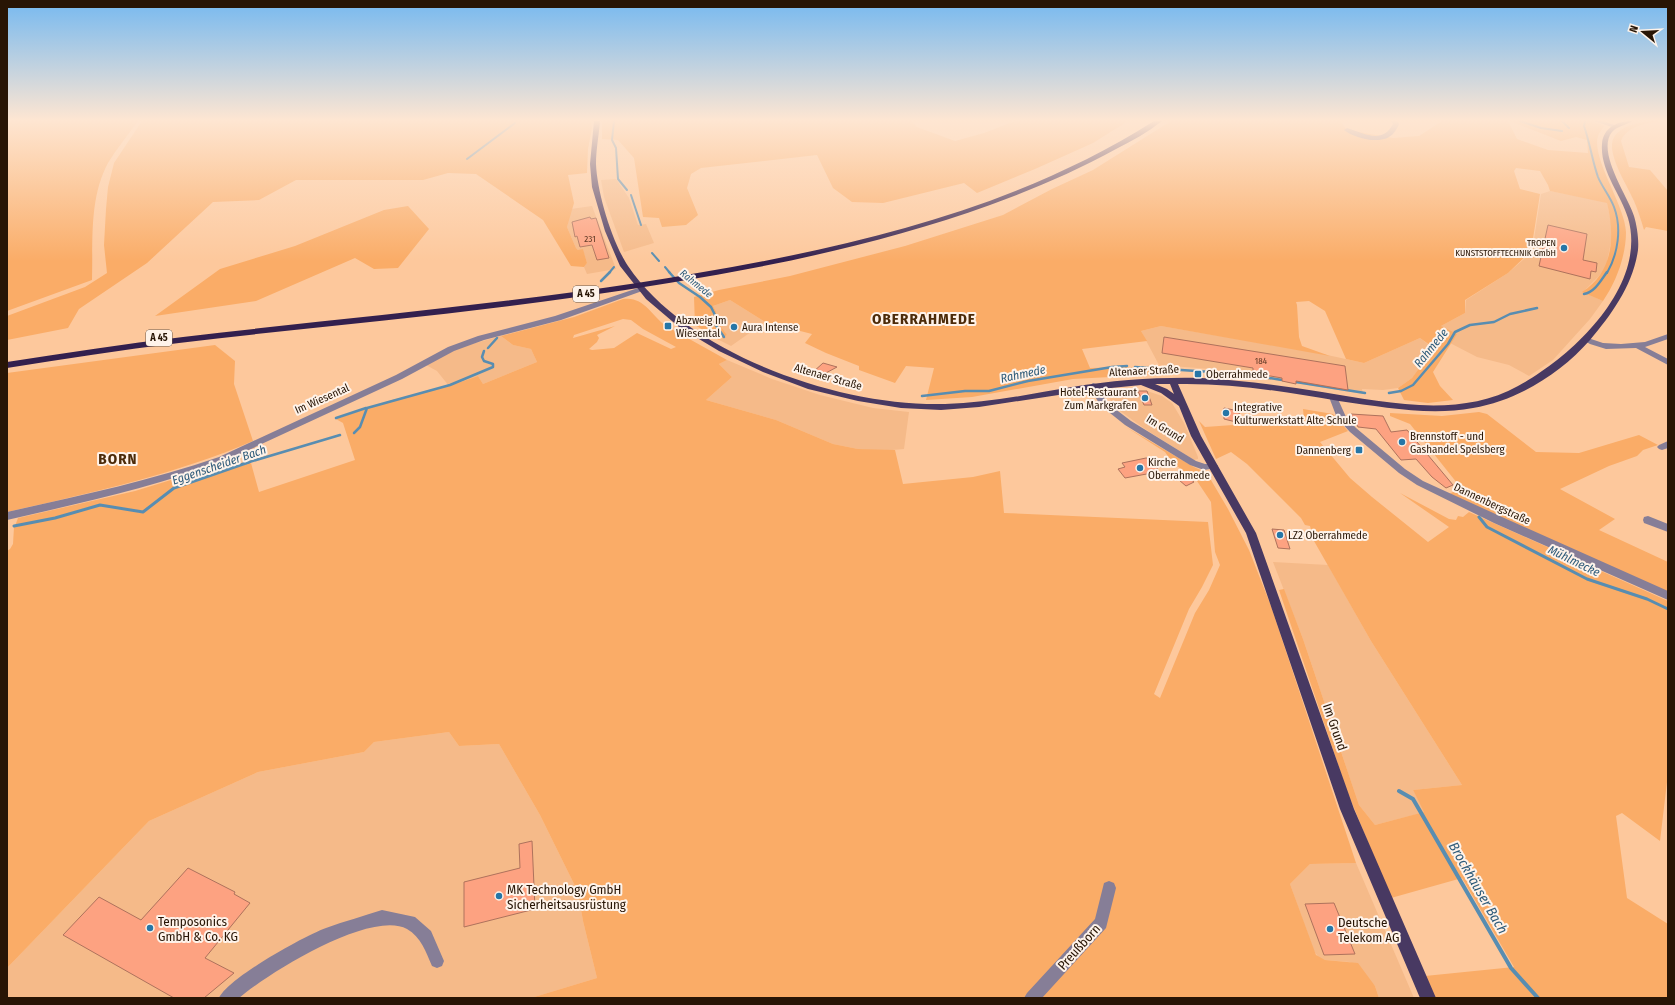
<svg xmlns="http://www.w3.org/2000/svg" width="1675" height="1005" font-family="'Fira Sans Condensed',sans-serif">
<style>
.built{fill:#f5ba89}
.green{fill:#faac67;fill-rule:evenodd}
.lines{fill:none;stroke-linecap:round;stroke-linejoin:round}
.stream-far3{stroke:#588db1;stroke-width:2}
.stream-far2{stroke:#588db1;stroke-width:2.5}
.stream-far1{stroke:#588db1;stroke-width:3}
.stream{stroke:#588db1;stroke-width:4}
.building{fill:#fda281;stroke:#ae725c}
.minor{fill:#867e97;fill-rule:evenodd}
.major{fill:#483962;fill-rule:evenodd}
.highway{fill:#33204e;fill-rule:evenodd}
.poi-dot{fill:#2676a7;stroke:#fef3ea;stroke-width:1.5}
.labels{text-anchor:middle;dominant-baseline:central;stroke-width:4;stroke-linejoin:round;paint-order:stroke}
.number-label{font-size:9px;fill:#5d3824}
.far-poi-label{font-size:9px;fill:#281505;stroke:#fef3ea;text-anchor:end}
.far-water-label{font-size:10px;font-style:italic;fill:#2e5b7a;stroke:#fef3ea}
.shield{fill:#fef3ea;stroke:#68584a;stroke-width:1}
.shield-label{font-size:10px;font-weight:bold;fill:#281505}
.poi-label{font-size:11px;fill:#281505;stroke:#fef3ea;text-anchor:start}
.street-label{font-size:11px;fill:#281505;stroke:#fef3ea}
.water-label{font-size:12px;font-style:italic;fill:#2e5b7a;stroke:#fef3ea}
.near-street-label{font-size:13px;fill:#281505;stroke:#fef3ea}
.near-poi-label{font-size:13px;fill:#281505;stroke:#fef3ea;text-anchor:start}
.near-water-label{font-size:14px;font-style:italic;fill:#2e5b7a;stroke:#fef3ea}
.district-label{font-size:15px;font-weight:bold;letter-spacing:1px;fill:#4c2b09;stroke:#fef3ea}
</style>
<rect width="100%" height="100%" fill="#fdc89c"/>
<g class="built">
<polygon points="616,179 629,198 638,225 646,224 654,243 624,252 604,197 601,180"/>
<polygon points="1550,191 1607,202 1613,232 1606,267 1599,276 1583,292 1603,301 1590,319 1553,360 1529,376 1509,365 1477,357 1450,343 1441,326 1465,313 1466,300 1508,273 1532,252 1541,194"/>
<polygon points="592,206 616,269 587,274 584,267 587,263 583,250 578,250 576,248 567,227 571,209"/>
<polygon points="730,300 765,322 731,346 719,340 727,335 717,321 716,311 713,306"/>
<polygon points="1161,326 1318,353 1364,363 1420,338 1434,349 1412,378 1398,388 1383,390 1362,389 1363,394 1282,381 1230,376 1210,369 1159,365 1141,331"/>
<polygon points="501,336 513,345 531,349 537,362 483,384 478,376 449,386 437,371 426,365 461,347"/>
<polygon points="727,360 772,379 820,395 873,408 909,412 904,449 880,451 858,449 833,444 776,420 706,400 732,377 719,364"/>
<polygon points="1125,391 1147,391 1162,396 1172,403 1184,423 1198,457 1198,459 1194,460 1145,429 1116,408 1105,392"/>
<polygon points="1273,562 1328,565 1371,641 1462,785 1413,790 1425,812 1375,825 1359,805 1303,639"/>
<polygon points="449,732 459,746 499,744 540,815 578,892 583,921 597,978 531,998 7,998 7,968 149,821 258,772 364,752 374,742"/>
<polygon points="1356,863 1414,998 1379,998 1375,986 1350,962 1325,960 1319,958 1314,951 1290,884 1310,864"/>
</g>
<g class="green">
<path d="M7,121h131c-10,14 -21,27 -30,42 -19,35 -15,79 -16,117l-85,31z"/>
<polygon points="142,121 591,121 592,128 588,149 587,173 568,175 574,203 567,227 576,248 578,250 583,249 587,263 584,267 571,266 543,220 476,174 448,173 423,180 296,180 259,200 213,202 147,263 79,309 68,328 7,340 7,316 85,287 107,273 104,245 106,209 108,187 114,163"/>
<polygon points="602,121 911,121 917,127 955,141 984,133 1015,121 1128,121 1093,143 1035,169 977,193 964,183 883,203 852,202 833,188 817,155 701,168 691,174 687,188 698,215 686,225 662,227 659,218 643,217 634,158 618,140 602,139"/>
<path d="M1171,121h169l7,9 46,8 26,-2 23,-15h66l9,18 31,11 40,3 -1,-13 -11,-3 -15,4 -51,-20h82l12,5c-2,3 -5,7 -6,10 -7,22 27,69 28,96 0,24 -10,50 -23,69l-21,-9c32,-20 33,-57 25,-89l-57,-12 -2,-6 -8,-14 -24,-3 -2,3 6,18 20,5 -9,57 -23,22 -43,27v13l-24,13 16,8 -24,38 7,14 13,14 -25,3 -24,-3 -6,-12 14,-10 22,-30 -14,-10 -56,25 -18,-4 -21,-48 -16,-10 -13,1 1,3 2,32 3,9 28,10 -169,-30 -20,5 6,10 -65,8 8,19 42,-1 27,-2 7,9 -93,5 -101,18 -46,3 8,-32 -28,-2 -11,17 -36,-13v-4l-33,-13 -21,-10 7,-9 -47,-12 -35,-22 -17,6 3,5 1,10 10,14 -8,5 -24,-15 -1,-28 25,-7 71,-14 115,-30 98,-31 49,-26 41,-19z"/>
<path d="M1658,121c-12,2 -32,6 -37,20l8,26 21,3 18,21v40l-22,-4 -2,3c-3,-10 -6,-20 -10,-29 -7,-16 -23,-40 -22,-57 2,-19 32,-23 46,-23z"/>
<polygon points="408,206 429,229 398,268 374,269 355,258 256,301 155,316 220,269 295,246 384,210"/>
<path d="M623,299c21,-3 28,16 43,27l61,34 -8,4 13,13 -26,23 70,20 57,24 25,5 37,1 8,34 70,-7 27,-6 4,42 204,9 5,43 -11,22 -13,22 -35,85 6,4 35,-85 14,-23 11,-25 -5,-13 -4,-50 -14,-21 -24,-18 -8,-11 -39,-25 68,40 11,5 3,3 20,34 21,41 22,56 85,257 -46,1 -20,20 26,71 9,5 33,3 17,23 4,12h-848l66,-20 -14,-57 -5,-29 -38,-77 -41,-71 -40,2 -10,-14 -75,10 -10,10 -106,20 -109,49 -142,147v-417l3,-2 3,-5 1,-17 41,-9 44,-13 44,8 31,-24 50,-18 27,-8 8,29 96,-32 -12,-37 -7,-4 56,-19 57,-14 29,-10 5,8 54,-22 -6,-13 -18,-4 -12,-9 73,-19zM623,319l8,1 12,9 33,18 -5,2 -34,-16 -23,15 -22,2 -3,-1 8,-7 2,-4 -2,-3 18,-9 -42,12 1,-3z"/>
<path d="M215,345l20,16 -1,23 19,57c-79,34 -163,52 -246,71v-139z"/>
<polygon points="1303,409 1333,414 1348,431 1320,442 1350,478 1372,497 1428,542 1449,527 1400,493 1449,519 1456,520 1458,516 1463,517 1469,512 1668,601 1668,782 1667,782 1660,841 1622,813 1616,816 1627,898 1668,924 1668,998 1435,998 1425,976 1514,967 1462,878 1391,898 1347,791 1279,590 1284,589 1303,639 1359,805 1375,825 1424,812 1413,790 1462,785 1371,641 1310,534 1312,534 1310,526 1305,525 1301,518 1247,464 1231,452 1216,459 1199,421 1205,427 1304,420"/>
<polygon points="1479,412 1487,414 1536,452 1579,453 1639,435 1658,445 1643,450 1637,456 1609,466 1560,489 1615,519 1599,530 1668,562 1668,592 1449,494 1461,488 1410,424 1390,416 1390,413 1442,416"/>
<polygon points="197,472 198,479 173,488 143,511 100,504 55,517 15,526 18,518 135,491"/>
</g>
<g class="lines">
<g class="stream-far3">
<polyline points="614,121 612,140 616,148 618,179 627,190"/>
<polyline points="1520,121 1541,128 1562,131"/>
<polyline points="1562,121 1569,128"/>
<path d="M1585,122l-1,4c6,17 8,34 14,51 4,10 12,19 16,30 8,21 4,47 -7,66"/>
<polyline points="467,159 515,123"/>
<polyline points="631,195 641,225"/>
<polyline points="652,253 659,261"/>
<polyline points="665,267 670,273"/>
<polyline points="609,273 614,267"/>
</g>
<g class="stream-far2">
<polyline points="669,272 679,283 700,297 711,307 715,315 715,324 724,337"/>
<polyline points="601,281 610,272"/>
<path d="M1584,294c11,-2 17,-14 23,-22"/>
<polyline points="488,348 497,338"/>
<polyline points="1135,367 1227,373"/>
<polyline points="1263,377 1282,380"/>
<polyline points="1296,382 1365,393"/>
<polyline points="1389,393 1401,391 1413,385 1448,344 1455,332 1470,325 1494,322 1510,314 1537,308"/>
<polyline points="922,396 965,391 989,391 1028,381 1112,367 1127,366"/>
<polyline points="336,418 366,408"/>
<polyline points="354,433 360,427 367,408 450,385 493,367 493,364 484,361 482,357 484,351"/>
<polyline points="246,463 340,435"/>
</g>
<g class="stream-far1">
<polyline points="1479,517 1487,527 1587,579 1647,599 1668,609"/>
<polyline points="14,526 55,518 100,505 143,512 174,488 249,462"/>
</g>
<polyline class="stream" points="1399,791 1413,799 1511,968 1538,998"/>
</g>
<g class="building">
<polygon points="590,217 591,219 596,218 609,258 597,260 592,245 580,247 577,236 575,237 572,222"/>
<polygon points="1548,225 1587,234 1583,260 1597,263 1596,272 1591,271 1590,279 1539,266"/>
<polygon points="1164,337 1345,366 1348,390 1296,381 1296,384 1282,381 1282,378 1253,373 1253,368 1162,353"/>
<polygon points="823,363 837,367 824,374 812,373"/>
<polygon points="1138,391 1147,391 1152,405 1144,405"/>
<polygon points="1224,408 1239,411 1240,423 1224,419"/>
<polygon points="1351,414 1383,416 1391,432 1407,430 1453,485 1446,488 1432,477 1416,459 1401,460 1376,429 1358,427"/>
<polygon points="1146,458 1156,460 1160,466 1152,473 1125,478 1118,469 1125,467 1122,463"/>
<polygon points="1180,471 1194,482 1186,486 1172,474"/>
<polygon points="1272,529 1284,530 1290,549 1278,548"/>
<polygon points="532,841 535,909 464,927 464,882 520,868 519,844"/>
<polygon points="188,868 235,892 234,894 250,903 205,958 234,973 204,998 174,998 63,935 99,897 141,920"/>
<polygon points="1334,903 1355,954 1324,955 1305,904"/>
</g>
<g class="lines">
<g class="minor">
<path d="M1391,121h6l2,3c-2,5 -5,10 -10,13 -12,7 -35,1 -45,-7l3,-2c17,5 35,17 46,-4z"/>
<polygon points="1594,121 1602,121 1618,126 1615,128"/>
<path d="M638,288h3l4,2 -84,30 -77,20 -30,11 -52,28 -177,82c-71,26 -144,42 -218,59v-8c71,-16 143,-31 212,-55l177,-82 52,-28 30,-11 77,-20z"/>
<polygon points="1668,334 1668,339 1645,347 1668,359 1668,365 1636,348 1606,349 1590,344 1581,339 1585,337 1603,343 1621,344 1645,342"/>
<polygon points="1093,383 1096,384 1106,401 1114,408 1131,421 1196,461 1205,464 1216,464 1218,466 1216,468 1204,470 1190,465 1125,425 1100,405 1089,386"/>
<polygon points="1333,394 1337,397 1346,417 1356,428 1405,469 1423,481 1502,517 1668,591 1668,600 1494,523 1417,485 1399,473 1350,432 1337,418 1329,397"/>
<polygon points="1668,441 1668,448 1662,450 1659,449 1657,447 1659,445"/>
<polygon points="1648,516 1668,524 1668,532 1644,523 1643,520 1644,517"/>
<polygon points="1109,881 1114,883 1116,888 1106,928 1042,998 1024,998 1027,993 1095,919 1104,883"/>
<path d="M382,910l33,7 16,14 13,30 -2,5 -5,2 -5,-2c-6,-14 -11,-29 -25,-37 -36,-20 -140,45 -168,69h-20c9,-20 85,-62 107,-70 19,-7 38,-12 56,-18z"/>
</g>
<path class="major" d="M594,121h6c-1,14 -4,28 -4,43 1,28 16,78 32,102 60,89 213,141 317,138 43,-1 85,-10 127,-17 43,-7 86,-10 129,-9 40,2 81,8 121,14 63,10 137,27 196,-6 54,-29 130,-100 110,-168 -7,-24 -28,-47 -26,-74 1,-16 15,-23 30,-23 -5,4 -15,5 -20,11 -16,20 16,64 22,84 3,10 5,24 4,34 -5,35 -26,64 -48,90 -30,34 -72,60 -117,68 -44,8 -90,-1 -134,-7 -53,-9 -106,-18 -161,-17l23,52 55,97 98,276 82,189h-16l-80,-189 -94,-276 -55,-97 -12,-30 -18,-13 -20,-8 -50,5 -112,17 -38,3 -40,-2 -43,-7 -50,-12 -45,-17 -44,-21 -40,-24 -33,-28 -26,-33 -15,-35 -13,-44 -2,-23zM1155,384h15l4,10 -7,-5z"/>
<path class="highway" d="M1154,121h8c-14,11 -30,20 -46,28 -40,22 -82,40 -126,56 -133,48 -274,72 -413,92 -133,19 -266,30 -398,46 -58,7 -115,16 -172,25v-6c59,-9 117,-18 176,-25 151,-18 303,-31 454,-54 177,-28 363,-64 517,-162z"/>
</g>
<linearGradient id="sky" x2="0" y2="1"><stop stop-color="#76b9f0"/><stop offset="0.46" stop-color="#fee6d2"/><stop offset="1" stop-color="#fee6d2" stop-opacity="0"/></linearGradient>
<rect width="1675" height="261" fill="url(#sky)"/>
<g class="poi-dot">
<circle cx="1564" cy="248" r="4"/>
<rect x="664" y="322" width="8" height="8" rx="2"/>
<circle cx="734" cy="327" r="4"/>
<rect x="1194" y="370" width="8" height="8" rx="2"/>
<circle cx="1145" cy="398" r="4"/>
<circle cx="1226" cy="413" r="4"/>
<circle cx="1402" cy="442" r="4"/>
<rect x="1355" y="446" width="8" height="8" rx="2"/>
<circle cx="1140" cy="468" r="4"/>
<circle cx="1280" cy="535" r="4"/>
<circle cx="499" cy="896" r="4"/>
<circle cx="150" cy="928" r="4"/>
<circle cx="1330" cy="929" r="4"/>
</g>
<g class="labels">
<g class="number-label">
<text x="590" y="239">231</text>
<text x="1261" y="361">184</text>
</g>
<g class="far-poi-label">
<text x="1556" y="243">TROPEN<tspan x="1556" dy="10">KUNSTSTOFFTECHNIK GmbH</tspan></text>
</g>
<g class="far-water-label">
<text transform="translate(696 284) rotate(39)">Rahmede</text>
</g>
<g class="shield">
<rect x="573" y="286" width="26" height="16" rx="3"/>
<rect x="146" y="330" width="26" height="16" rx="3"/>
</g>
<g class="shield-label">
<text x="586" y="294">A 45</text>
<text x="159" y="338">A 45</text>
</g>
<g class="poi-label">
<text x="676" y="320">Abzweig Im<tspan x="676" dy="13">Wiesental</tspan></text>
<text x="742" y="327">Aura Intense</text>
<text x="1206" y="374">Oberrahmede</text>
<text x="1137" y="392" text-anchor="end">Hotel-Restaurant<tspan x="1137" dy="13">Zum Markgrafen</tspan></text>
<text x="1234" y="407">Integrative<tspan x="1234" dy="13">Kulturwerkstatt Alte Schule</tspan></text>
<text x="1410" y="436">Brennstoff - und<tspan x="1410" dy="13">Gashandel Spelsberg</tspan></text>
<text x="1351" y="450" text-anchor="end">Dannenberg</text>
<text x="1148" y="462">Kirche<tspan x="1148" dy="13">Oberrahmede</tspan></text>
<text x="1288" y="535">LZ2 Oberrahmede</text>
</g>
<g class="street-label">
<text transform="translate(1144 371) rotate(-3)">Altenaer Straße</text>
<text transform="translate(828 377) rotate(16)">Altenaer Straße</text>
<text transform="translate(322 399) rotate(-24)">Im Wiesental</text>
<text transform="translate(1165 429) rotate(32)">Im Grund</text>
<text transform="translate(1492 504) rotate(25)">Dannenbergstraße</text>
</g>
<g class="water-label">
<text transform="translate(1431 348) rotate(-51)">Rahmede</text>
<text transform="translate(1023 374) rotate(-12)">Rahmede</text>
<text transform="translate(219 465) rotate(-19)">Eggenscheider Bach</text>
<text transform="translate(1574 561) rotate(26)">Mühlmecke</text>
</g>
<g class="near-street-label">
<text transform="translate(1335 727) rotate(71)">Im Grund</text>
<text transform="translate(1079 947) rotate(-48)">Preußborn</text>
</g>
<g class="near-poi-label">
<text x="507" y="889">MK Technology GmbH<tspan x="507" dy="15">Sicherheitsausrüstung</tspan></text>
<text x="158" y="921">Temposonics<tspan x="158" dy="15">GmbH &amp; Co. KG</tspan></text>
<text x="1338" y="922">Deutsche<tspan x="1338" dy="15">Telekom AG</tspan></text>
</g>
<g class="near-water-label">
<text transform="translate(1478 888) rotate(60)">Brockhäuser Bach</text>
</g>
<g class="district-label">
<text x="924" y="319">OBERRAHMEDE</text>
<text x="118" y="459">BORN</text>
</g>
</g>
<rect width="1675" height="1005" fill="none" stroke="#281505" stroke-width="16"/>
<g transform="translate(1643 32) rotate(288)" stroke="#fef3ea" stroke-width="3" paint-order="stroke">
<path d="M0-3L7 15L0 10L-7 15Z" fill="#281505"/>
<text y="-6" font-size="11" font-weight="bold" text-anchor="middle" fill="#281505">N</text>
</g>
</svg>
